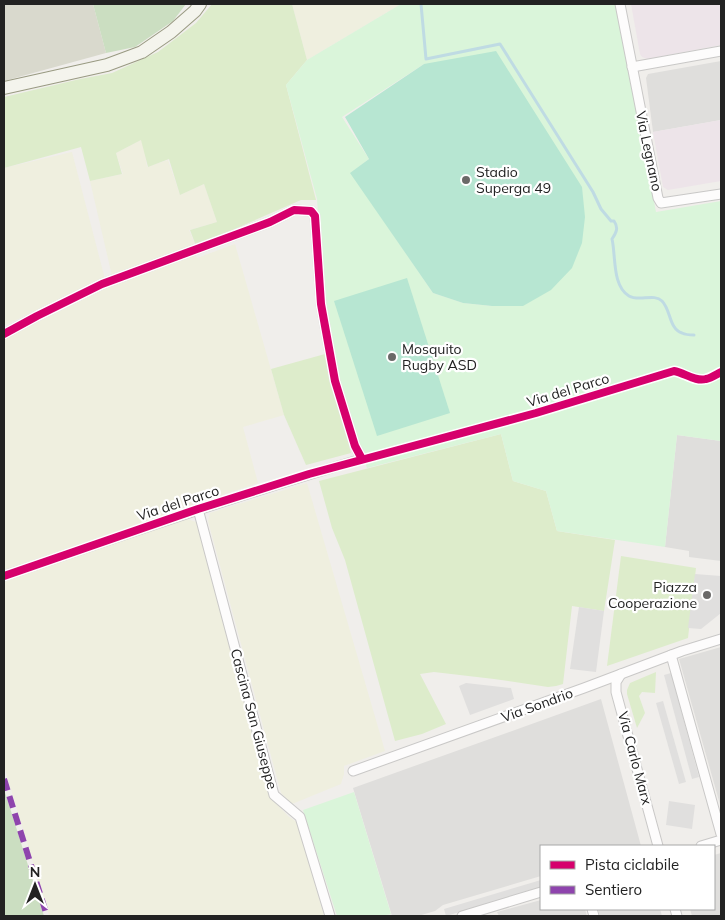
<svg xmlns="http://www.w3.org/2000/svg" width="725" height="920" font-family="Mulish,sans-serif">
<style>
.residential{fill:#dfdedc}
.industrial{fill:#ede4e9}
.construction{fill:#d9d9cd}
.farmland{fill:#efefdf}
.grass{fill:#ddeccb}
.forest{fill:#cbdec1}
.park{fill:#daf5da;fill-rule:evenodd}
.pitch{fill:#b7e6d2}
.parking{fill:#e0dfde}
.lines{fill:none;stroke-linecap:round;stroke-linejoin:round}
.stream{stroke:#bfdbe3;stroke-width:3}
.street-casing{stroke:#c9c8c7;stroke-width:11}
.secondary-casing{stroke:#999a82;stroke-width:14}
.street{stroke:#fdfcfc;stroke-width:9}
.secondary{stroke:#f4f4ed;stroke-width:12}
.quiet{stroke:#8e44ad;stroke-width:6;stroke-dasharray:12 6;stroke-linecap:butt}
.cycleway-casing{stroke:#fff;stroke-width:11}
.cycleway{stroke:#d6006c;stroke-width:8}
.poi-dot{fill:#6a6968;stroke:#fff;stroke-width:2}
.labels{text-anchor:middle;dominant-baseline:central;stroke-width:4.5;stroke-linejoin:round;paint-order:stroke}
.street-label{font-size:14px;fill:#222;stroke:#fff}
.poi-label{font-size:14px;fill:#222;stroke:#fff;text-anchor:start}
</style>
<rect width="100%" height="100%" fill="#f0eeeb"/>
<g class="residential">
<polygon points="721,61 721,120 653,132 646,78 648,74"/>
<polygon points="677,435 721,441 721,561 689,557 689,551 665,547"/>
<polygon points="721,647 721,808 679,659"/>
<polygon points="601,699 641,846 541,846 541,876 443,905 435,911 418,916 392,916 353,788"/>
<polygon points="721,853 721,916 692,916 690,909 714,909 714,855"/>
<polygon points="541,900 541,909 585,909 587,916 499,916 497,912"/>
<polygon points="598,909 660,909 662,916 600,916"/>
</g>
<g class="industrial">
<polygon points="631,4 721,4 721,45 647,59 642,57 640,54"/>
<polygon points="721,120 721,181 668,190 663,187 653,132"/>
</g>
<polygon class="construction" points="4,4 93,4 106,53 4,81"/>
<g class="farmland">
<polygon points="292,4 401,4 307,60"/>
<polygon points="143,139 147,167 168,160 180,195 204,184 217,222 189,230 196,246 112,276 90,181 123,174 116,153"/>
<polygon points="72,152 105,279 65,296 4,326 4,168"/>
<polygon points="235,244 284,415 243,427 258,483 168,513 168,514 4,572 4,336 101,289 195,254 197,258"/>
<polygon points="307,483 385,751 344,766 344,774 341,784 292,804 281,793 208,521 210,513"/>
<polygon points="187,519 199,523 271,798 288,816 298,823 324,916 49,916 4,766 4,580"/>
</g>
<g class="grass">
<polygon points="212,4 292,4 307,60 286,85 316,200 301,200 196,246 190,230 217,222 204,184 180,195 169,159 148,167 141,140 116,153 122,174 90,181 81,147 4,168 4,97 80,79 112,73 158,52 196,23"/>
<polygon points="325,354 351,453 306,465 284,415 271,369"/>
<polygon points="501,434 513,481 546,491 557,531 615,540 604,611 572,606 563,684 556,686 548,687 494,679 434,672 420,674 446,724 422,734 395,741 345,560 332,528 319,481"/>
<polygon points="621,556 696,568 688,638 607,666"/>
<polygon points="656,672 655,693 642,692 639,696 645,713 637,728 627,694 627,690 630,683"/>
</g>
<g class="forest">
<polygon points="93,4 186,4 173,21 135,47 106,53"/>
<polygon points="4,789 44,916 4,916"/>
</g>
<g class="park">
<path d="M401,4h215l40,208 65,-11v240l-44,-6 -12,112 -108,-16 -11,-40 -33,-10 -12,-47 -134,34 -11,-34 -17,-54 -15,-82 -7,-99 -31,-114 21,-25zM424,64l68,242 -29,-3 -30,-10 -82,-120 18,-14 -27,-42z"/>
<polygon points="354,792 391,914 382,916 337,916 303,810"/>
</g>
<g class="pitch">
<polygon points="496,51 582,187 585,217 582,243 572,268 551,290 523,306 492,306 463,303 433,293 350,173 369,159 345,117 424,64"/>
<polygon points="407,278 450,413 377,436 334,301"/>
</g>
<g class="parking">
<polygon points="695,574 721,576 721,613 701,629 688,628"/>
<polygon points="579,607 604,611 596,672 570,669"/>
<polygon points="671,673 699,777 692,779 664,675"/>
<polygon points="466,683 511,688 514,699 470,715 459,686"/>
<polygon points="663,701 686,782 679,784 656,703"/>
<polygon points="669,801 695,805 692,829 666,825"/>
<polygon points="541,880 541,888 446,916 444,909"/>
</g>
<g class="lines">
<path class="stream" d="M421,4l5,55 74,-15 93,148 8,17 10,12h3c5,7 2,12 -2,18 4,17 0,47 17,57 10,6 25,-3 33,5 9,9 7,28 20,32 4,2 8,2 12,2"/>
<g class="street-casing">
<g id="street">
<polyline points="620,4 658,198 661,203 721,194"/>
<polyline points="632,67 721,51"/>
<path d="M4,334l33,-18 65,-32 168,-62 24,-12 17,1 4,5 6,88 14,77 20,65 7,13c-121,35 -239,76 -358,117"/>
<polyline points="198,509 274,795 300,817 330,916"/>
<polyline points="671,655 721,834"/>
<polyline points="621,674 616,682 616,692 658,846"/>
<polyline points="353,771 584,688 682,651 721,639"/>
<polyline points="701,846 721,840"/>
<polyline points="592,909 594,916"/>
<polyline points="675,909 677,916"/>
<polyline points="462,916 541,892"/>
</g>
</g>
<g class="secondary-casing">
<polyline id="secondary" points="4,88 107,65 142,52 171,32 195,11 200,4"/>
</g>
<use href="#street" class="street"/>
<use href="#secondary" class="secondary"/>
<polyline class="quiet" points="4,779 47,916"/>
<g class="cycleway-casing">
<g id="cycleway">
<polyline points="4,334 37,316 102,284 270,222 294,210 311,211 315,216 321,304 335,381 355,446 362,459"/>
<path d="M4,576l194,-67 111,-35 227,-61 138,-42c11,2 21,11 32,8 5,-1 11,-5 15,-7"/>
</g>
</g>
<use href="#cycleway" class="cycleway"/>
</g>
<g class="poi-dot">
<circle cx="466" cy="180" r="5"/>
<circle cx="392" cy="357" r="5"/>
<circle cx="707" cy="595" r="5"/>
</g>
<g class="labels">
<g class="street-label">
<text transform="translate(649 151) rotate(78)">Via Legnano</text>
<text transform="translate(568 390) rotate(-17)">Via del Parco</text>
<text transform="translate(178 503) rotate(-18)">Via del Parco</text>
<text transform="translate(537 705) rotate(-20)">Via Sondrio</text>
<text transform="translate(254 719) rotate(75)">Cascina San Giuseppe</text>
<text transform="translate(635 758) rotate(75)">Via Carlo Marx</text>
</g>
<g class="poi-label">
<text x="476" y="172">Stadio<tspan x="476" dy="16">Superga 49</tspan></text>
<text x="402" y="349">Mosquito<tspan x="402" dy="16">Rugby ASD</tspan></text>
<text x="697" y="587" text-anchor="end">Piazza<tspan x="697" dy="16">Cooperazione</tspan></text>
</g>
</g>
<rect width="725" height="920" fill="none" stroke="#222222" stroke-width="10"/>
<rect x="540" y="845" width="175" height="65" fill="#ffffff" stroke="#a7a7a7"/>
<rect x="550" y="861" width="25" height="8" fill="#d6006c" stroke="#a7a7a7"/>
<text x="585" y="870" font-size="15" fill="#222222">Pista ciclabile</text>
<rect x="550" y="886" width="25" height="8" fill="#8e44ad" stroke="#a7a7a7"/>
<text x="585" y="895" font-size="15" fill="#222222">Sentiero</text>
<g transform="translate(35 885)" stroke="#ffffff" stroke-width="4" paint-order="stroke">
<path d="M0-4L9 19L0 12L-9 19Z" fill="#222222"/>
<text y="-8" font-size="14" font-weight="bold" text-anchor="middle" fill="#222222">N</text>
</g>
</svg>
